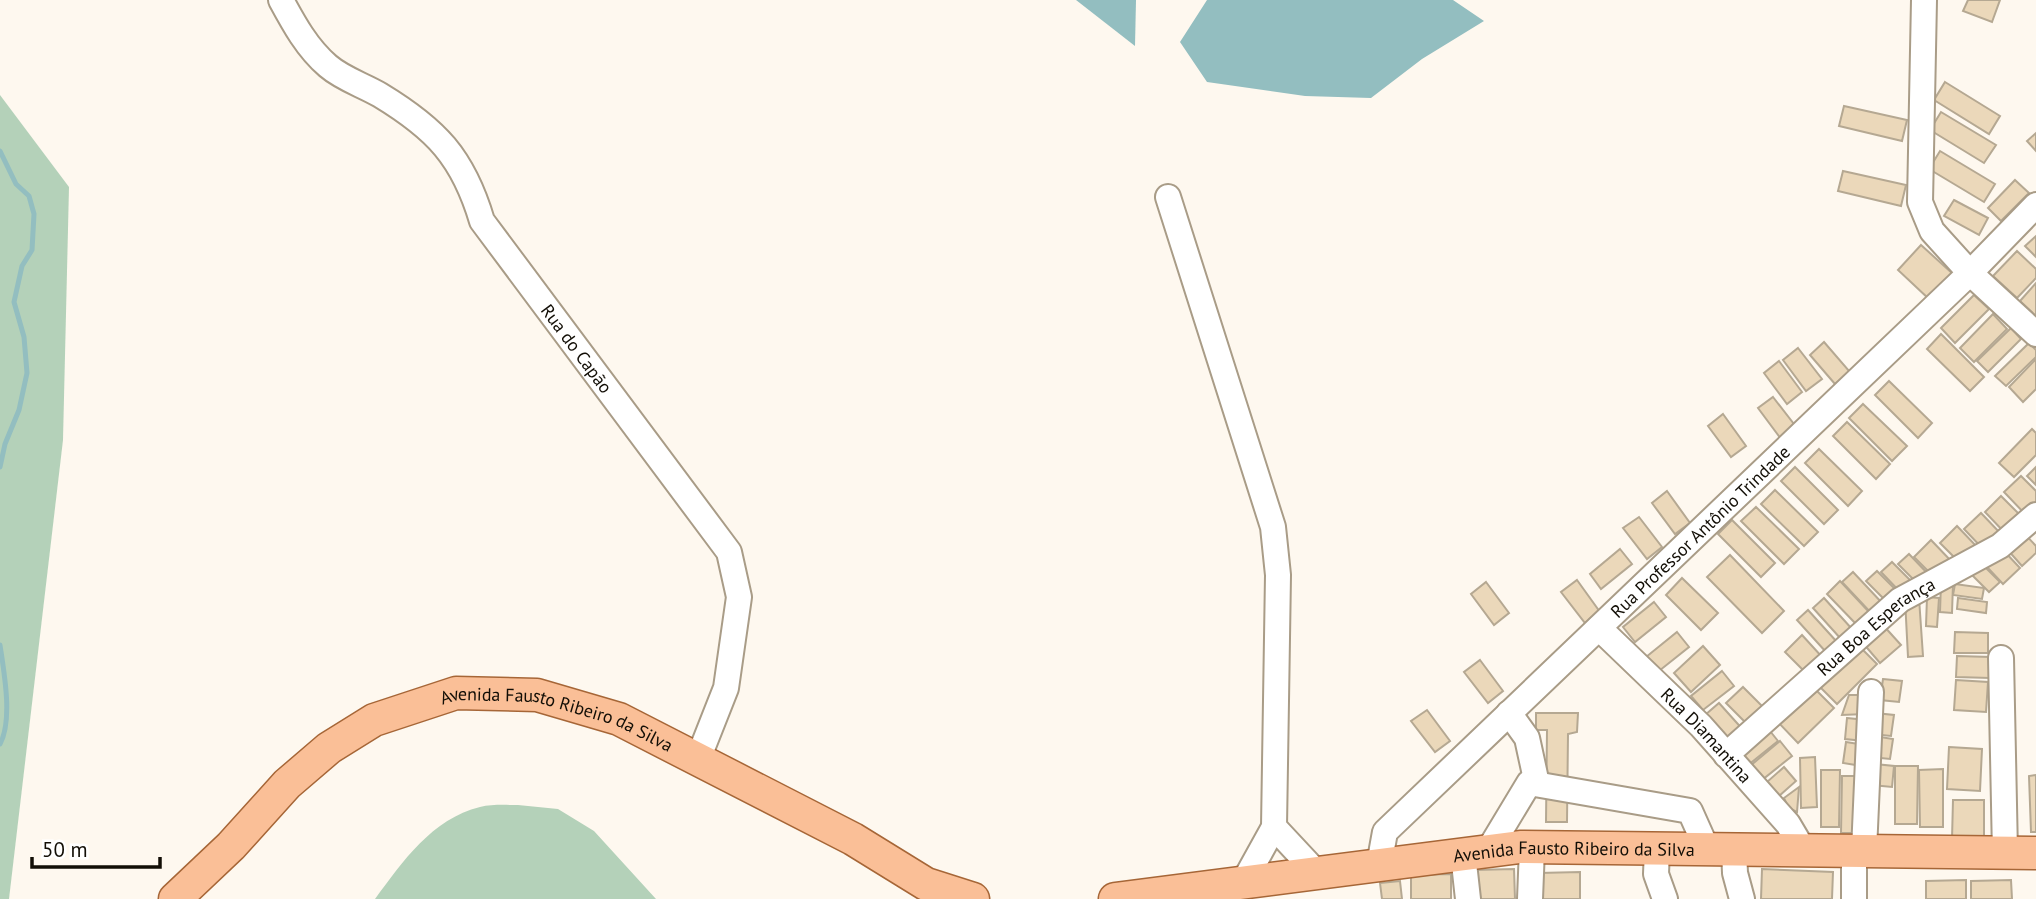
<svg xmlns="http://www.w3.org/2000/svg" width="2036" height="899" font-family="'PT Sans',sans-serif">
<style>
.forest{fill:#b4d1b9}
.water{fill:#93bec0}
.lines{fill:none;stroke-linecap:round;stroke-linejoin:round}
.stream{stroke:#93bec0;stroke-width:5}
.building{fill:#ebd8ba;stroke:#b5a892;stroke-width:2}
.minor-casing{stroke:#a99c87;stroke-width:28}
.major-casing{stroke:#a66637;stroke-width:35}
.minor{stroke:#fff;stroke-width:24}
.major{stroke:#fabf97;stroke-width:32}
.labels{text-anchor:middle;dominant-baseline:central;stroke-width:5;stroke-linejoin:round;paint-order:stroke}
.street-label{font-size:18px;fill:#120e06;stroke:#fff}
</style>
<rect width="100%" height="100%" fill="#fef8ef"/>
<g class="forest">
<polygon points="0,95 69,187 63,440 9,899 0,899"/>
<path d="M518,805l40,4 36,22 62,68h-281c28,-38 57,-80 105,-92 12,-3 26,-2 38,-2z"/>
</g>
<g class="water">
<polygon points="1076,0 1136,0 1135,46"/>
<polygon points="1207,0 1453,0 1484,21 1422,59 1371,98 1305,96 1207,82 1180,42"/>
</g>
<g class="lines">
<g class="stream">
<polyline points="0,151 16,184 29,196 34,214 32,250 22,266 14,302 24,337 27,373 19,410 5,444 0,467"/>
<path d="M0,645c4,27 13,75 0,99"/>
</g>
</g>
<g class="building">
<polygon points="1968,0 2000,0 1992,22 1963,11"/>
<polygon points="1945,82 2000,116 1989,134 1934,100"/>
<polygon points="1844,106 1907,120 1902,141 1839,126"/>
<polygon points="1941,112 1996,145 1984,163 1930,130"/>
<polygon points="2036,133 2036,151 2027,141"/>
<polygon points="1940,151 1995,184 1984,202 1929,169"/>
<polygon points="1843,171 1906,185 1901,206 1838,191"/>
<polygon points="2015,180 2029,193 2001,221 1988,208"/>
<polygon points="1954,200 1988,218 1979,235 1944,216"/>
<polygon points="2036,236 2036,257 2025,246"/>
<polygon points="1921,245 1953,274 1929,299 1898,270"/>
<polygon points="2017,251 2036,269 2036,278 2017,298 1993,276"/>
<polygon points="2036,283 2036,316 2020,301"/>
<polygon points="1974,295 1989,309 1955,343 1941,328"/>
<polygon points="1993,314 2007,329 1974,362 1960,348"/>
<polygon points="2011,328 2021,339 1988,372 1977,361"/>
<polygon points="1941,334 1984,377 1970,391 1927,349"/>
<polygon points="1824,342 1850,372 1835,384 1810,355"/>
<polygon points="2029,343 2036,350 2036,357 2006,386 1995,376"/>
<polygon points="1798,348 1822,379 1806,391 1783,360"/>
<polygon points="2036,359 2036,389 2023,402 2009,387"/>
<polygon points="1779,361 1802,392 1787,404 1764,373"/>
<polygon points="1889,381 1932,423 1918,438 1875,395"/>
<polygon points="1773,397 1797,428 1781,439 1758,408"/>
<polygon points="1863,404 1907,446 1892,461 1849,418"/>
<polygon points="1723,414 1746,446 1731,457 1708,426"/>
<polygon points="1847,422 1890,464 1876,479 1833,436"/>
<polygon points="2032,429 2036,433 2036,455 2014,477 1999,463"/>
<polygon points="1819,449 1862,491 1848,506 1805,463"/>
<polygon points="1795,467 1838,510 1824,524 1781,481"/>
<polygon points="2036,467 2036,485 2027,476"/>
<polygon points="2021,476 2036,491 2036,505 2026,515 2004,492"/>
<polygon points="1775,490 1818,532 1804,546 1761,504"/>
<polygon points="1667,491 1690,523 1675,534 1652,503"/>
<polygon points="2001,496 2023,518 2006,534 1985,512"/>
<polygon points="1756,507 1799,549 1784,564 1741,521"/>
<polygon points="1981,513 2002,535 1985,551 1964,529"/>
<polygon points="1639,517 1662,547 1647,559 1623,528"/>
<polygon points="1732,520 1775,563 1761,577 1718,534"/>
<polygon points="1957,526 1979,549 1962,565 1940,543"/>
<polygon points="2023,532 2036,546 2036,553 2022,566 2006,548"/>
<polygon points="1931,540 1953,563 1936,579 1914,557"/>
<polygon points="1620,549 1632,564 1601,589 1590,574"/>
<polygon points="2004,551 2020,568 2003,584 1987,567"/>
<polygon points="1909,554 1930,576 1920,586 1898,564"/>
<polygon points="1730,555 1784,611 1762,633 1707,577"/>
<polygon points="1892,562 1914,584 1903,595 1881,572"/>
<polygon points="1983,565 2000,582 1989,592 1972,575"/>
<polygon points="1877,571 1899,593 1888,603 1866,581"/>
<polygon points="1853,572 1884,605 1873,615 1842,582"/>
<polygon points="1682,578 1718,613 1701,630 1666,595"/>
<polygon points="1577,580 1600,612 1585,623 1561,592"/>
<polygon points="1840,581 1870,613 1857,625 1827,594"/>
<polygon points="1486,582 1509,613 1494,625 1471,594"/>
<polygon points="1941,583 1953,584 1952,613 1940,612"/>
<polygon points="1955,584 1984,588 1982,599 1953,595"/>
<polygon points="1927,597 1939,598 1937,627 1926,626"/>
<polygon points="1824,598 1852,629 1841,639 1813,608"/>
<polygon points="1919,598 1923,656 1908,657 1905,599"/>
<polygon points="1958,598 1987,602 1986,613 1957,609"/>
<polygon points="1654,602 1666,617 1635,642 1623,627"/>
<polygon points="1808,610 1837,642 1826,652 1797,620"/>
<polygon points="1882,624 1901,645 1880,663 1862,642"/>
<polygon points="1677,632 1689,647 1659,671 1646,657"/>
<polygon points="1955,632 1988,633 1988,653 1954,653"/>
<polygon points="1802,635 1823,658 1807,674 1785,652"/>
<polygon points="1856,643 1877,664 1837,704 1816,683"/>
<polygon points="1703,646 1720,665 1691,692 1674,673"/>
<polygon points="1957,656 1991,657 1990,678 1956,677"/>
<polygon points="1480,660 1503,691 1488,703 1464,672"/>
<polygon points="1722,671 1734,686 1703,710 1691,696"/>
<polygon points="1883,679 1902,681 1899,702 1880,700"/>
<polygon points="1956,680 1988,682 1986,712 1954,710"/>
<polygon points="1812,686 1834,708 1798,743 1776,720"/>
<polygon points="1743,687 1765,709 1748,725 1726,703"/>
<polygon points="1849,695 1864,695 1865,714 1842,715"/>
<polygon points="1719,703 1745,732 1731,744 1705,715"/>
<polygon points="1427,710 1450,741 1435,752 1411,721"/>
<polygon points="1536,713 1578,713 1577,732 1568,734 1567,822 1546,822 1547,730 1536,730"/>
<polygon points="1875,713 1894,715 1891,736 1872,734"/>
<polygon points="1847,718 1866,720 1864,741 1845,739"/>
<polygon points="1766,726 1778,741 1747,766 1735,751"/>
<polygon points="1874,736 1893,739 1890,759 1871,757"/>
<polygon points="1780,741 1792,756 1762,780 1750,766"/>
<polygon points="1846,742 1865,745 1862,766 1843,763"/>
<polygon points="1949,747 1982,749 1980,791 1947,789"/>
<polygon points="1815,757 1817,807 1801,808 1800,758"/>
<polygon points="1875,764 1894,766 1892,787 1872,785"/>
<polygon points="1895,766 1918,766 1917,824 1895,824"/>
<polygon points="1784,767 1796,781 1779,796 1767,782"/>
<polygon points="1943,769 1943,827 1920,827 1919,770"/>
<polygon points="1821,770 1840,770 1839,827 1821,827"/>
<polygon points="2036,775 2036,832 2031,832 2029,776"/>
<polygon points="1842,776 1860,776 1860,833 1841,833"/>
<polygon points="1799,787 1797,812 1788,807 1784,798"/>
<polygon points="1953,800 1984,800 1984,839 1952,839"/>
<polygon points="1514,869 1515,899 1475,899 1474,870"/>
<polygon points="1762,869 1833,872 1832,899 1761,899"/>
<polygon points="1580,872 1580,899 1540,899 1539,873"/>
<polygon points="1451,874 1451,899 1411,899 1411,875"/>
<polygon points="1966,880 1966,899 1926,899 1926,881"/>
<polygon points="2011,880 2012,899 1971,899 1971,881"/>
<polygon points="1400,881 1402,899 1382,899 1380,883"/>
</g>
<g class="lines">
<g class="minor-casing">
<g id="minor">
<path id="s1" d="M281,0c13,24 26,48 47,66 15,13 35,19 52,29 56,34 83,62 102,126l247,331 10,45 -13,91 -28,71"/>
<polyline points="1924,0 1920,202 1932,231 1970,273 2036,334"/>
<polyline points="1168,197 1273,527 1278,575 1274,827 1243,883"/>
<path id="s2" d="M1599,628l102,98 87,98 16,27"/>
<polyline points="2001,658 2005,853"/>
<polyline points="1509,713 1527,738 1537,784"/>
<path id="s3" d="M1726,755l174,-155 100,-54 36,-31"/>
<polyline points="1274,827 1317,873"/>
<polyline points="1657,849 1656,874 1665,899"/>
<polyline points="1734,850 1735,873 1742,899"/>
<polyline points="1488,851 1529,783 1690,811 1707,849"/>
<polyline points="1864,851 1871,692"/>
<polyline points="1463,854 1468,899"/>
<path id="s4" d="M1379,865l6,-33 585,-559 66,-68"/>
<polyline points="1530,899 1532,848"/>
<polyline points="1854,899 1854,851"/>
</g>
</g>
<g class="major-casing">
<g id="major">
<path id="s5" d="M175,899l56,-53 56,-62 42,-36 45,-28 82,-27 81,2 82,24 234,120 73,45 47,15"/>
<path id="s6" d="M1115,899l405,-52 516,6"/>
</g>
</g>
<use href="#minor" class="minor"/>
<use href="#major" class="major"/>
</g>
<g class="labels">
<g class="street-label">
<text stroke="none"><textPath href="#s1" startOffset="467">Rua do Capão</textPath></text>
<text stroke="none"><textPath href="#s4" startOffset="469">Rua Professor Antônio Trindade</textPath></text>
<text stroke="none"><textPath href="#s3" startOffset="198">Rua Boa Esperança</textPath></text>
<text stroke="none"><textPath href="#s5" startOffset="460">Avenida Fausto Ribeiro da Silva</textPath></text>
<text stroke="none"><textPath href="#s2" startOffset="152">Rua Diamantina</textPath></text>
<text stroke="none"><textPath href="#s6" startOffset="462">Avenida Fausto Ribeiro da Silva</textPath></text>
</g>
</g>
<path d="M32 857v10h128v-10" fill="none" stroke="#120e06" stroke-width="3.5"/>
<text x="42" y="857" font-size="21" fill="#120e06" stroke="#ffffff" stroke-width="5" paint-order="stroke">50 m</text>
</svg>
